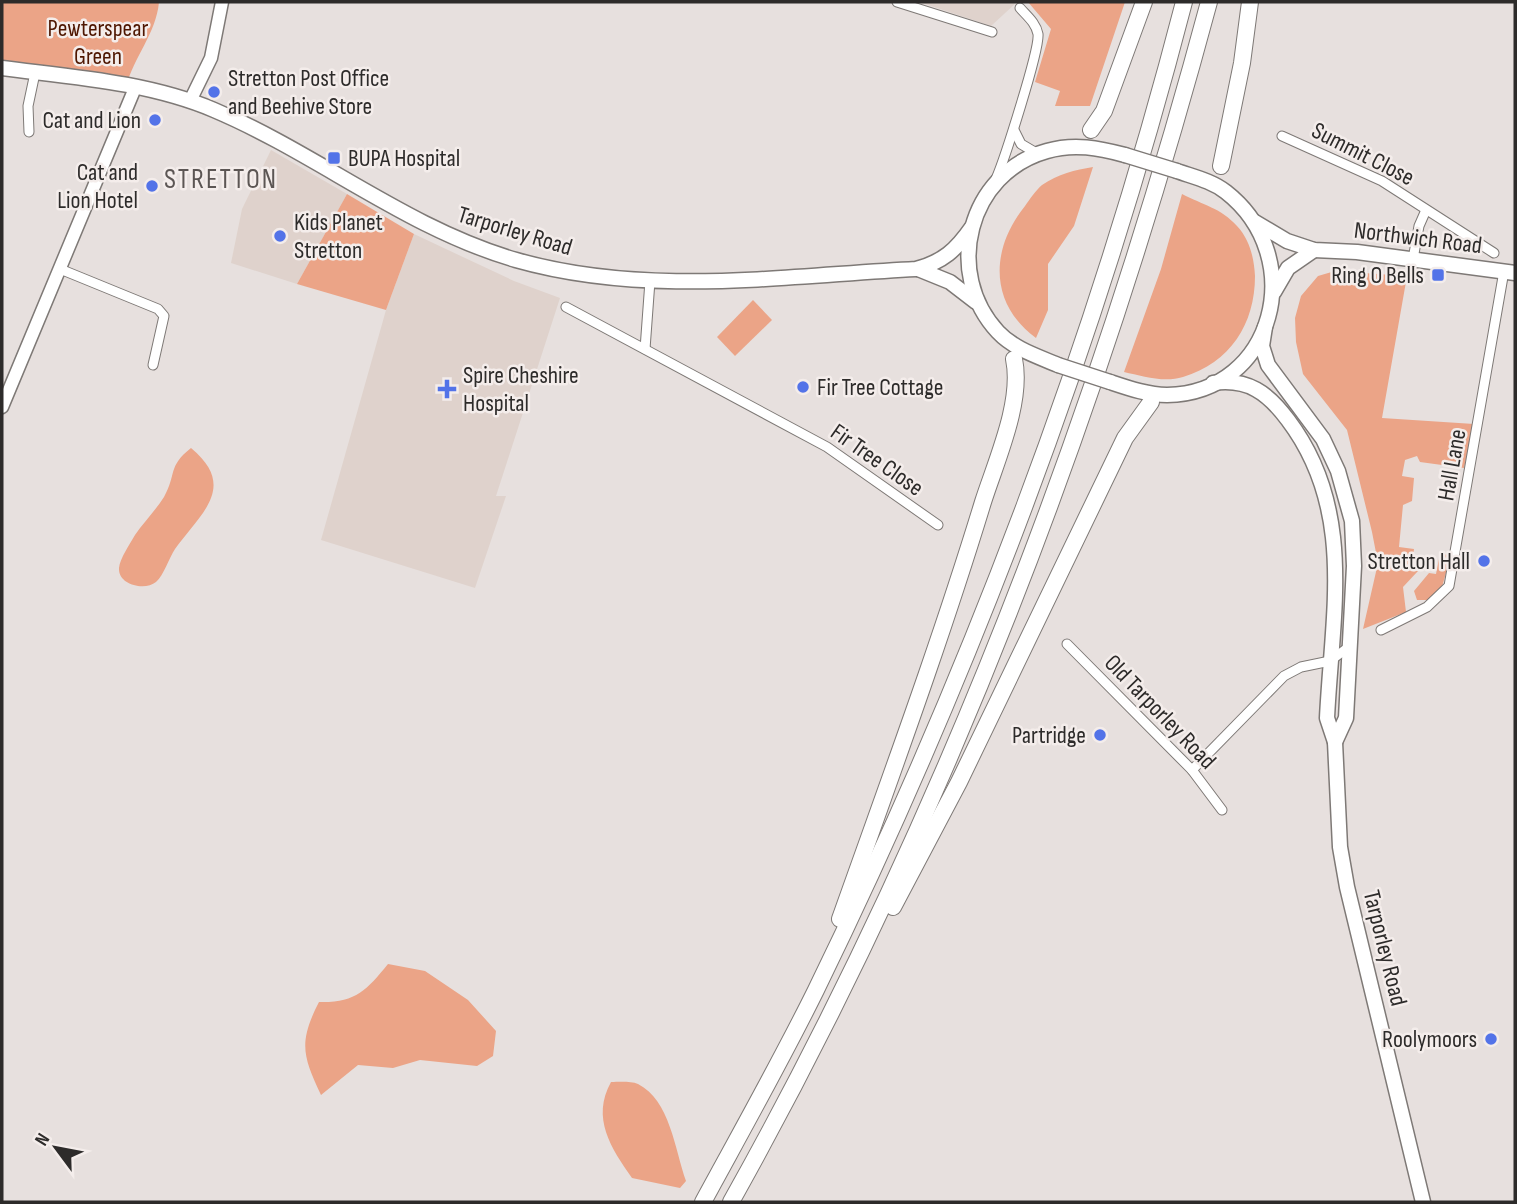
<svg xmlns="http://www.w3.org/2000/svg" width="1517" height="1204" font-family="'Sofia Sans Condensed',sans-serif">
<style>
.built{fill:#dfd2cc}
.green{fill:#eba487}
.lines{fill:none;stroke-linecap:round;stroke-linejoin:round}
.minor-casing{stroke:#7e7976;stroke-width:11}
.secondary-casing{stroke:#7e7976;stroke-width:15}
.primary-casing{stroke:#7e7976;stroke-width:17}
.trunk-casing{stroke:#7e7976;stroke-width:17}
.motorway-casing{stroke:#7e7976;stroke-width:18}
.minor{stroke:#fff;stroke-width:9}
.secondary{stroke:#fff;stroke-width:12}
.primary{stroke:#fff;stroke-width:14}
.trunk{stroke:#fff;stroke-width:14}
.motorway{stroke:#fff;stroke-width:16}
.trunk-bridge-casing{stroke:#7e7976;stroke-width:17;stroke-linecap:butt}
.trunk-bridge{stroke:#fff;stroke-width:14}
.poi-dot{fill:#5373e8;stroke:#f4edeb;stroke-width:2.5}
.labels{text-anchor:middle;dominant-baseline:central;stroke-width:5;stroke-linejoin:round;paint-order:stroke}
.park-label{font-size:24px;fill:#4e1600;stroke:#f4edeb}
.poi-label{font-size:24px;fill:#2d2b2a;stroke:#f4edeb;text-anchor:end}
.street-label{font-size:24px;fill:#2d2b2a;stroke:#f4edeb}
.quarter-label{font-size:28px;letter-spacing:2px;fill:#5c5654;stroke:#f4edeb}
</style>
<rect width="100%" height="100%" fill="#e7e0de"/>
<g class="built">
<polygon points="919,2 1017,2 991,26"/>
<polygon points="271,150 347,194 297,284 231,263 242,209"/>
<polygon points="414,234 514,281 560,298 496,496 506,496 475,588 321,540 386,310"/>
</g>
<g class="green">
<path d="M2,2h157c-3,32 -25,54 -33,85l-124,-19z"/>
<polygon points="1028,2 1125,2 1090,106 1055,106 1060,91 1035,82 1051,29"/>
<path d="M1093,167l-19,59 -26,38v46l-12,28c-47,-34 -46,-89 -11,-132 5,-7 11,-16 17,-21 16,-11 33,-15 51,-18z"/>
<polygon points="347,194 414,234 386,310 297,284"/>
<path d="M1182,194c21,11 39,14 55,32 13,14 17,32 18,50 0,48 -25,87 -72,101 -19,6 -41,-1 -59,-5l37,-103z"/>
<polygon points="1335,271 1407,276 1382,418 1474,424 1464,468 1420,462 1417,456 1405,460 1402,476 1414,478 1412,501 1403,505 1399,547 1414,549 1411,570 1418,571 1403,587 1406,612 1363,629 1378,563 1372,532 1347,430 1303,374 1296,342 1295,318 1301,296 1318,276"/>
<polygon points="753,300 772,320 735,356 717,337"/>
<path d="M191,448c47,39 10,65 -16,101 -6,9 -11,26 -19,33 -11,9 -38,3 -37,-14 1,-10 11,-24 16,-33 9,-13 20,-24 29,-38 13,-23 3,-30 27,-49z"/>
<polygon points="1440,554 1451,555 1442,587 1429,600 1417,600 1414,591 1429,573 1436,574"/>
<path d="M388,964l37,7 43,29 28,31 -3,25 -16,10 -57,-6 -27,8 -35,-3 -37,30c-18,-39 -23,-52 -2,-93 36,1 47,-11 69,-38z"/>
<path d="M611,1082c8,0 20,-1 27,2 32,16 37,66 48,97l-6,7 -48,-10c-21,-30 -41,-60 -21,-96z"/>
</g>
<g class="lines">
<g class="minor-casing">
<g id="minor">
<polyline points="897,2 992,32"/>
<polyline points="1014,130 1021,144 1038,154"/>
<polyline points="29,132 28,106 35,73"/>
<polyline points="1282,136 1382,181 1494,253"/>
<path d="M996,179c8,-18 44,-130 42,-145 -2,-11 -11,-18 -18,-26"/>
<polyline points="1413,259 1419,226 1426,210"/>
<polyline points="60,269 158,309 164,316 153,365"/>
<polyline points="566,307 827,447 938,525"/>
<polyline points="645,349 650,281"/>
<polyline points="1381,630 1427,607 1449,586 1504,271"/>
<polyline points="1067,644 1192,770 1222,810"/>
<polyline points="1192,770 1284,676 1301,667 1330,661 1350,646"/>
</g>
</g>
<g class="secondary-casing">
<g id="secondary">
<polyline points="190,101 211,58 222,2"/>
<polyline points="2,407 135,88"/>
</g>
</g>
<g class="primary-casing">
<g id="primary">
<polyline points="1255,222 1287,241 1314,250 1357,252 1515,273"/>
<polyline points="1274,292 1288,268 1314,250"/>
</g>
</g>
<g class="trunk-casing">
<g id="trunk">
<path d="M2,68c70,9 146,14 212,42 104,44 192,118 302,150 130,37 267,16 400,9 27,-7 40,-19 56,-42"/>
<polyline points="918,269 950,282 976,302"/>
<polyline points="1265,327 1262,346 1268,365 1323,439 1338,471 1352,521 1354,566 1346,718 1335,742"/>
<path d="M1058,365c-21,-9 -44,-16 -60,-33 -55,-59 -30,-159 49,-181 27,-8 52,-3 78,4"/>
<path d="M1110,382c18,6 38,13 57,13 108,-2 142,-138 59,-203 -14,-11 -32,-15 -49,-21"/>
<path d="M1213,383c35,-5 55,10 75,37 68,90 44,193 39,298l8,24 5,105 7,40 76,315"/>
</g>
</g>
<g class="motorway-casing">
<g id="motorway">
<polyline points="1091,130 1104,111 1144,2"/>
<polyline points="1221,166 1242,63 1250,2"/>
<polyline points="893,907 959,782 1125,438 1151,402"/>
<path d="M840,919c49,-138 100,-276 143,-417 13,-41 40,-100 31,-143"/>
<path d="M703,1202c38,-70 78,-141 113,-212 154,-316 280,-648 368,-988"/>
<path d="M731,1202c211,-377 366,-783 478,-1200"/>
</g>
</g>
<use href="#minor" class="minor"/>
<use href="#secondary" class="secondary"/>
<use href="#primary" class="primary"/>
<use href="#trunk" class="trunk"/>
<use href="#motorway" class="motorway"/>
<g class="trunk-bridge-casing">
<g id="trunk-bridge">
<polyline points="1125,155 1177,171"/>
<polyline points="1058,365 1110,382"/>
</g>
</g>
<use href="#trunk-bridge" class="trunk-bridge"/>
</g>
<g class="poi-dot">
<circle cx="214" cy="92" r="7"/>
<circle cx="155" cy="120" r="7"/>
<rect x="327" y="151" width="14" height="14" rx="3.5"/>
<circle cx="152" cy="186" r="7"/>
<circle cx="280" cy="236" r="7"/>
<rect x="1431" y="268" width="14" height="14" rx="3.5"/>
<circle cx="803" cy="387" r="7"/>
<path d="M443.5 378.5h7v7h7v7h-7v7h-7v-7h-7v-7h7z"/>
<circle cx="1484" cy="561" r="7"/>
<circle cx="1100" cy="735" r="7"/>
<circle cx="1491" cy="1039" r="7"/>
</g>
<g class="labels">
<g class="park-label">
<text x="98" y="28">Pewterspear<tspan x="98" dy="28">Green</tspan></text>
</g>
<g class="poi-label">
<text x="228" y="78" text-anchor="start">Stretton Post Office<tspan x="228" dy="28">and Beehive Store</tspan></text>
<text x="141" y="120">Cat and Lion</text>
<text x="348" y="158" text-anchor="start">BUPA Hospital</text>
<text x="138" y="172">Cat and<tspan x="138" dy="28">Lion Hotel</tspan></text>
<text x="294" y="222" text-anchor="start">Kids Planet<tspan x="294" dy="28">Stretton</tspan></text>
<text x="1424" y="275">Ring O Bells</text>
<text x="463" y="375" text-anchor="start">Spire Cheshire<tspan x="463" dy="28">Hospital</tspan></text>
<text x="817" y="387" text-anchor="start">Fir Tree Cottage</text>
<text x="1470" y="561">Stretton Hall</text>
<text x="1086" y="735">Partridge</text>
<text x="1477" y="1039">Roolymoors</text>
</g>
<g class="street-label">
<text transform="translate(1363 154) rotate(27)">Summit Close</text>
<text transform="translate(515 231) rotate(17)">Tarporley Road</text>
<text transform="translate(1418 238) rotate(7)">Northwich Road</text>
<text transform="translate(877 460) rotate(35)">Fir Tree Close</text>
<text transform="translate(1452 465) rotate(-80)">Hall Lane</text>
<text transform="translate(1160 712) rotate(46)">Old Tarporley Road</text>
<text transform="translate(1385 948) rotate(76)">Tarporley Road</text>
</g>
<g class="quarter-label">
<text x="221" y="179">STRETTON</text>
</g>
</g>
<rect width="1517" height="1204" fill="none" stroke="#2d2b2a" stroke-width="7"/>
<g transform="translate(56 1148) rotate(302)" stroke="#f4edeb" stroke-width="5" paint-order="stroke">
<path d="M0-5L12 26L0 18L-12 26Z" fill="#2d2b2a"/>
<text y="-10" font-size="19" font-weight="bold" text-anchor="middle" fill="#2d2b2a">N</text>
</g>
</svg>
